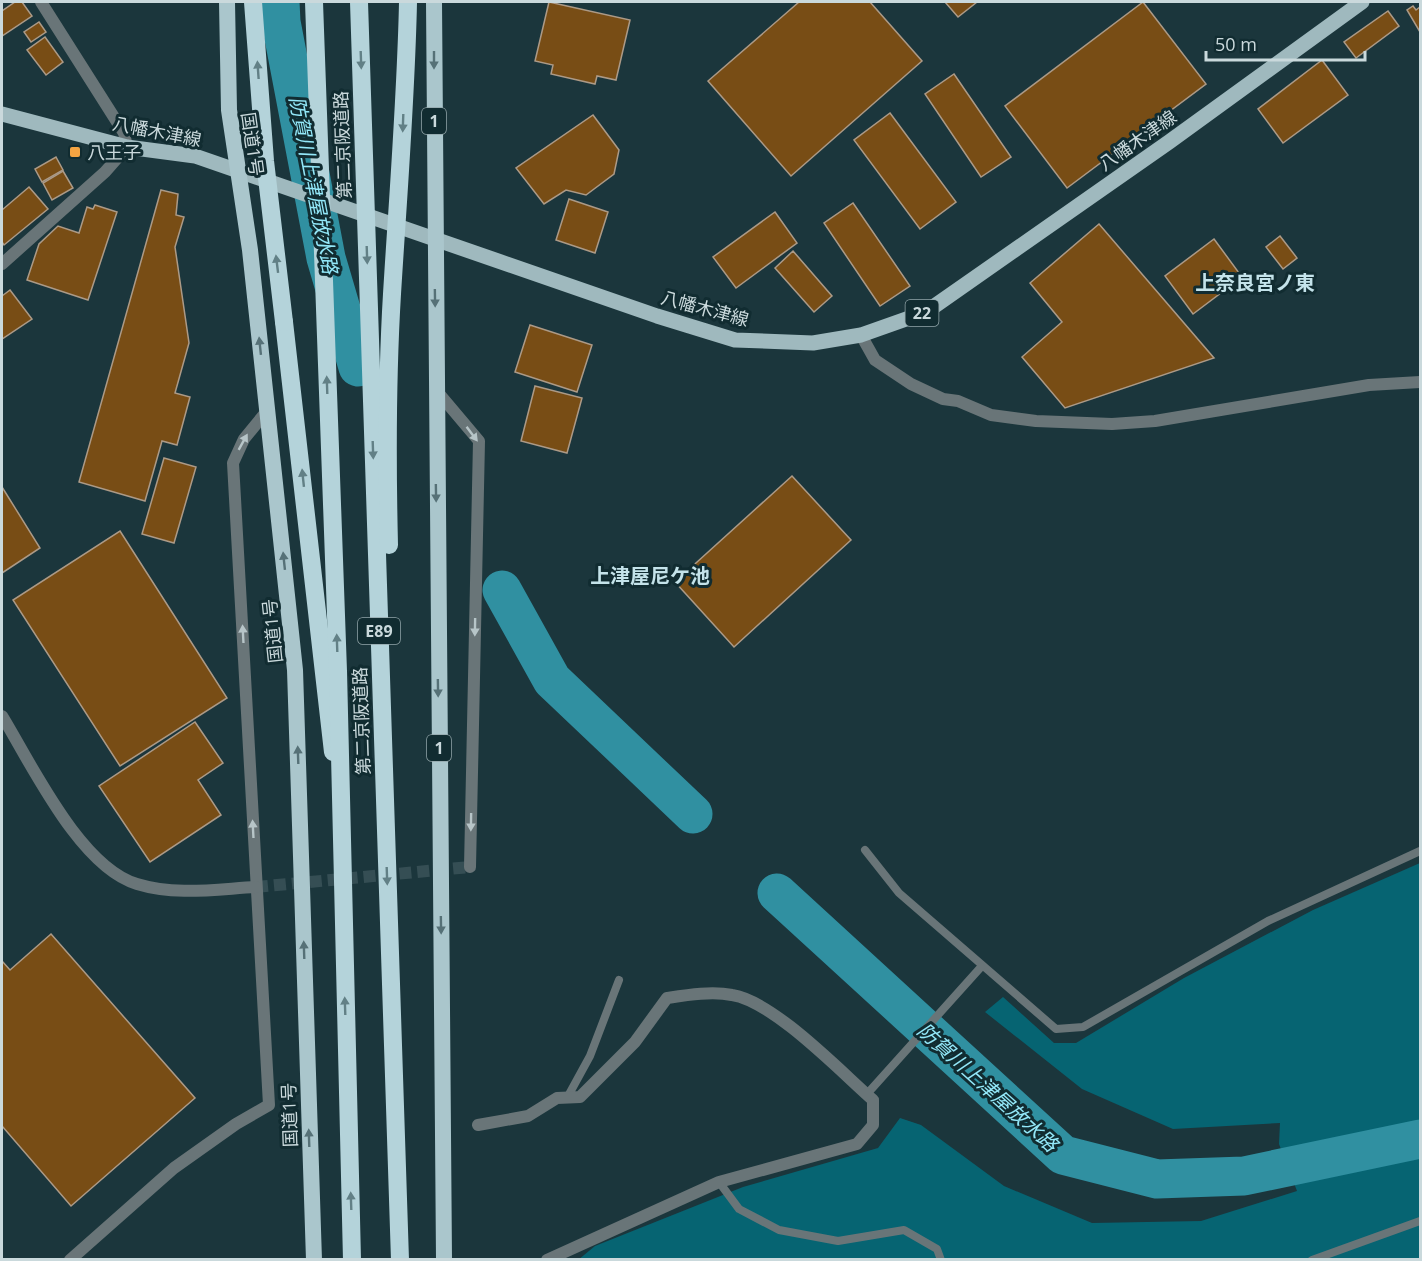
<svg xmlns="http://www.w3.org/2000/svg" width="1422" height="1261" font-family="'Open Sans','Noto Sans JP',sans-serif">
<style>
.green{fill:#066472}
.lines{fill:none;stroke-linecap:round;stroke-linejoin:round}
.river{stroke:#3090a1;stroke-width:39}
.building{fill:#784d15;stroke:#ac9a87;stroke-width:1.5}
.tertiary-tunnel{stroke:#354e54;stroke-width:12;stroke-dasharray:12 6;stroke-linecap:butt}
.service{stroke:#697578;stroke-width:8}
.minor{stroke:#697578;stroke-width:12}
.tertiary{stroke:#697578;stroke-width:12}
.primary{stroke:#9fb9be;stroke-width:15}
.trunk{stroke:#aac6cc;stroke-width:16}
.motorway{stroke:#b4d3da;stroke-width:18}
.motorway-bridge{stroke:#b4d3da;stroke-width:18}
.oneway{fill:#628086}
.oneway2{fill:#567177}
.oneway3{fill:#b7c5c8}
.poi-dot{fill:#f3a442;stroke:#112c31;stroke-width:2}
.labels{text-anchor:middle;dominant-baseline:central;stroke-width:6;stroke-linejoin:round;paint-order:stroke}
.shield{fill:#112c31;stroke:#92a5a9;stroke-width:1.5}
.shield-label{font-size:16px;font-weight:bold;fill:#cad9dc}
.street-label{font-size:18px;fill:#cad9dc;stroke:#112c31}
.poi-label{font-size:18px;fill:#cad9dc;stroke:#112c31;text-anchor:start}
.water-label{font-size:20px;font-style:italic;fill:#93e8f9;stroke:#112c31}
.neighbourhood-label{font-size:20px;font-weight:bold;fill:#c4e3ea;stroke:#112c31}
</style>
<rect width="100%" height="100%" fill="#1b363c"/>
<polygon class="green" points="1420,863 1420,1259 578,1260 595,1246 743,1187 878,1148 900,1118 921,1125 1004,1186 1092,1223 1201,1221 1297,1191 1279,1144 1280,1123 1173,1129 1082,1089 985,1012 1003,997 1054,1043 1076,1043 1184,978 1313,910"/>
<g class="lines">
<g class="river">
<polyline points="280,2 281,22 326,258 358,367"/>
<polyline points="502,590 552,680 693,814"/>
<polyline points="777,893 1063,1155 1157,1179 1244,1176 1420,1139"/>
</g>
</g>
<g class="building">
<polygon points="15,2 22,2 32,16 2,36 2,11"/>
<polygon points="549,2 630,20 616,80 597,76 595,84 551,74 553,65 535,61"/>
<polygon points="799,2 870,2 922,61 791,176 708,81"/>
<polygon points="945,2 977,2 958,17"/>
<polygon points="1143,2 1206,84 1067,188 1005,106"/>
<polygon points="1413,6 1416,10 1420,7 1420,32 1407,10"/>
<polygon points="1388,11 1399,26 1356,58 1344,42"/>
<polygon points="39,22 46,32 31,42 24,32"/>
<polygon points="45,37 63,62 46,75 27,50"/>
<polygon points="1322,60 1348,95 1283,143 1258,109"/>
<polygon points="954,74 1011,157 981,177 925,94"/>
<polygon points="890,113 956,202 920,229 854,140"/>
<polygon points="593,115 619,150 614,174 586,195 566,190 544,204 516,168"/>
<polygon points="56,157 63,170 42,182 35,169"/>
<polygon points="63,171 73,188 52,200 43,183"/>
<polygon points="29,187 48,209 4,245 2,242 2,210"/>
<polygon points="161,190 178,194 176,215 184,217 175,247 189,343 175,393 190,397 177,445 162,441 145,501 79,482"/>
<polygon points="569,199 608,212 595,253 556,240"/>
<polygon points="853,203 910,286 880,306 824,223"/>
<polygon points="95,205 117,212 88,300 27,280 39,244 58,226 79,233 87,207 93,209"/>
<polygon points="775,212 797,243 736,288 713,257"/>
<polygon points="1099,224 1214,358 1065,408 1022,357 1062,322 1030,283"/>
<polygon points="1280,236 1297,258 1283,269 1266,247"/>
<polygon points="1214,239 1242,277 1193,314 1165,276"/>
<polygon points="793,251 832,296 814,312 775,268"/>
<polygon points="10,290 32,319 2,339 2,296"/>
<polygon points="530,325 592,345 577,392 515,372"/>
<polygon points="535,386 582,398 567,453 521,441"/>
<polygon points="164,458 196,467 174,543 142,534"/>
<polygon points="792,476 851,540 734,647 675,582"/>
<polygon points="2,487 40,548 2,573"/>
<polygon points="120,531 227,698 120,766 13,600"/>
<polygon points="195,722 223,763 198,780 221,815 150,862 99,786"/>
<polygon points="51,934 195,1098 71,1206 2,1126 2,961 10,970"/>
</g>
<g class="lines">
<polyline class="tertiary-tunnel" points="256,887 470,867"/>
<g class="service">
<polyline points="865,850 899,893 1056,1029 1083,1027 1268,921 1420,851"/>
<polyline points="867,1094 981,967"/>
<polyline points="567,1098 590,1056 619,980"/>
<polyline points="719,1182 739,1209 779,1230 838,1241 904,1230 937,1249 941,1260"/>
<polyline points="1312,1260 1420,1221"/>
</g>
<g class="minor">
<polyline points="2,264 105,172 127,147 124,133 41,2"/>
<polyline points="861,335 875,360 911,384 943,399 958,401 991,415 1036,421 1112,424 1155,421 1369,385 1420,382"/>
<polyline points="436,390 479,441 470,867"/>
<path d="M478,1125l50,-9 29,-18 23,-1 55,-55 32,-44c20,-3 45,-7 65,-3 41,6 108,76 141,105v25l-16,19 -138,38 -172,78"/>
<polyline points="70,1260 174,1168 236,1124 269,1105 233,463 244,439 267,411"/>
</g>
<path class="tertiary" d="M2,716c30,49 78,151 135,168 39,12 80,5 119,3"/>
<polyline class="primary" points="2,114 127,147 195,156 657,316 735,340 813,343 861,335 926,312 1169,142 1362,2"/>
<g class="trunk">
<polyline points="227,2 229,110 250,250 295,670 314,1260"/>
<polyline points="434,2 444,1260"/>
</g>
<polyline class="motorway" points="284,322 333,752"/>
<g class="motorway-bridge">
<polyline points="253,2 265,161 284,322"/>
<polyline points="314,2 338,671 352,1260"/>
<polyline points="359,2 400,1260"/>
<path d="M389,545c-2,-84 -2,-168 3,-251 6,-98 14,-195 16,-292"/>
</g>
</g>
<defs><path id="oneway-solid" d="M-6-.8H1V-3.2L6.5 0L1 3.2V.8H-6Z" transform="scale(1.5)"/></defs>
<g class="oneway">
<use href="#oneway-solid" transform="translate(361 60) rotate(88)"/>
<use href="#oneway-solid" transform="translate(258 70) rotate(-94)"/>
<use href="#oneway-solid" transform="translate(403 123) rotate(92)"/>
<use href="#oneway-solid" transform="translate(367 255) rotate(88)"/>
<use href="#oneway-solid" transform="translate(277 264) rotate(-97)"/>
<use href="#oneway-solid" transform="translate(327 385) rotate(-92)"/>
<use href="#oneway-solid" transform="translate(373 450) rotate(88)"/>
<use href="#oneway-solid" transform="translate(303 478) rotate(-96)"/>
<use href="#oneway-solid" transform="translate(337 643) rotate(-92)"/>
<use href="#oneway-solid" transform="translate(387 876) rotate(88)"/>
<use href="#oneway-solid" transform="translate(345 1006) rotate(-92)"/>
<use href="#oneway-solid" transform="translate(351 1201) rotate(-92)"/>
</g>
<g class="oneway2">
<use href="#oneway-solid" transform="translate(434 60) rotate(90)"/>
<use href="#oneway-solid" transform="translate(435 298) rotate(89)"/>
<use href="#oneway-solid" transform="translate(260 346) rotate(-96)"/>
<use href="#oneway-solid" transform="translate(436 493) rotate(89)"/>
<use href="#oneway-solid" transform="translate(284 561) rotate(-96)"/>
<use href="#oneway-solid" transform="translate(438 688) rotate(89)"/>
<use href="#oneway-solid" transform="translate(298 755) rotate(-92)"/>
<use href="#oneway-solid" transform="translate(441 925) rotate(89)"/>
<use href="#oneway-solid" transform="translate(304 950) rotate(-92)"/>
<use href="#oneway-solid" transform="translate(309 1138) rotate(-92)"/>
</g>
<g class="oneway3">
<use href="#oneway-solid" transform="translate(472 434) rotate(53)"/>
<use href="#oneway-solid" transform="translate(243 442) rotate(-61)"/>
<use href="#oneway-solid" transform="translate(475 627) rotate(91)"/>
<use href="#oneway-solid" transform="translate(243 634) rotate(-93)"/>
<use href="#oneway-solid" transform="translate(471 822) rotate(91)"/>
<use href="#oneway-solid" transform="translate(253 829) rotate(-93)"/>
</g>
<rect class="poi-dot" x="69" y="146" width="12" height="12" rx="3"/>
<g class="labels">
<g class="shield">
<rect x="422" y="108" width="24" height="26" rx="4.5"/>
<rect x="905.5" y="300" width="33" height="26" rx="4.5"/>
<rect x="358" y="618" width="42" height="26" rx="4.5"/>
<rect x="427" y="735" width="24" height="26" rx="4.5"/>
</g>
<g class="shield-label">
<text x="434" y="121">1</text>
<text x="922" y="313">22</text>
<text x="379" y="631">E89</text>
<text x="439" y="748">1</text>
</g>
<g class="street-label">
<text transform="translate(157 131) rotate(11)">八幡木津線</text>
<text transform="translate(1137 140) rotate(-35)">八幡木津線</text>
<text transform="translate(253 144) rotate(82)">国道1号</text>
<text transform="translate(342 145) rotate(-92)">第二京阪道路</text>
<text transform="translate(705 308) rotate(15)">八幡木津線</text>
<text transform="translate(272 631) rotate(-96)">国道1号</text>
<text transform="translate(361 721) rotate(-92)">第二京阪道路</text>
<text transform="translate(289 1115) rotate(-92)">国道1号</text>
</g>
<g class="poi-label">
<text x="87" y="152">八王子</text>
</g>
<g class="water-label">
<text transform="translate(314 185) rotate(79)">防賀川上津屋放水路</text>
<text transform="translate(988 1087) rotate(42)">防賀川上津屋放水路</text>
</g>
<g class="neighbourhood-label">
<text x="1255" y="282">上奈良宮ノ東</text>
<text x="650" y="575">上津屋尼ケ池</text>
</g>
</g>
<rect width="1422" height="1261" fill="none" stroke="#cad9dc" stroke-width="6"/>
<path d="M1206 51v9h159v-9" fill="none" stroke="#cad9dc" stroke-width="3"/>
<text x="1215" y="51" font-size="18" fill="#cad9dc" stroke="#112c31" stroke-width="4.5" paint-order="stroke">50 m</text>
</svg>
